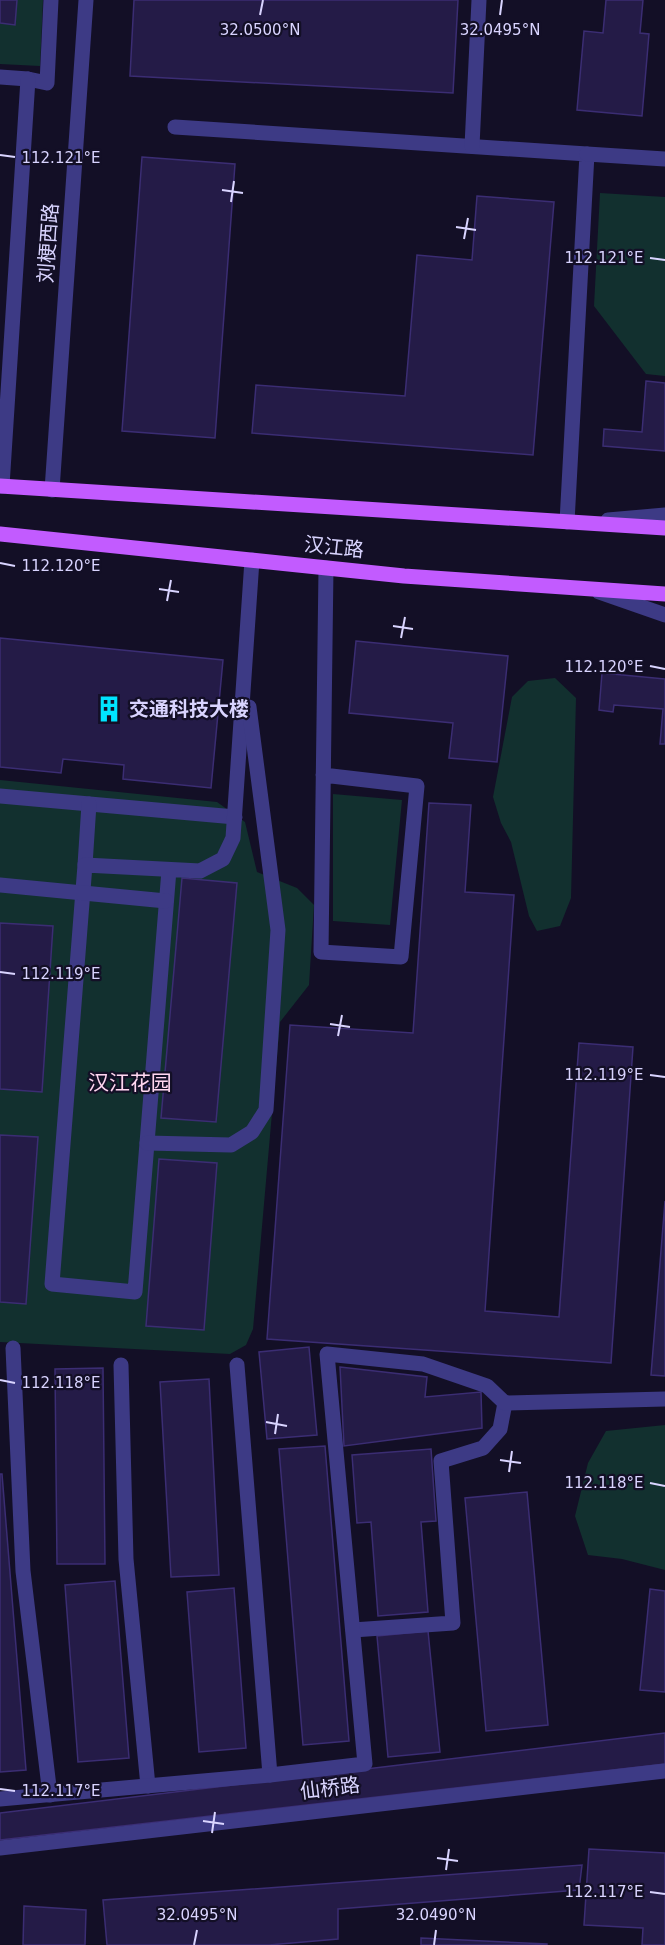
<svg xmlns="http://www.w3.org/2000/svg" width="665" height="1945" font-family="'DejaVu Sans','Noto Sans SC',sans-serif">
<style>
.green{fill:#12302f}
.building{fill:#241b47;stroke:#3b2d73;stroke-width:1.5}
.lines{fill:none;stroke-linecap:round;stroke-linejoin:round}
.minor{stroke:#3d3a85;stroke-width:15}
.major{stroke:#c25bff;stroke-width:15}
.ticks{fill:none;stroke:#d9d4ff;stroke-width:2}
.labels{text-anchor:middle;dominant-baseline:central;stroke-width:4.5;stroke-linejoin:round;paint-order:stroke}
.street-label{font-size:20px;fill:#d9d4ff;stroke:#130f26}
.poi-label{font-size:20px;font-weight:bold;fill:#d9d4ff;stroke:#130f26;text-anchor:start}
.neighbourhood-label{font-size:21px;fill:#ffd6f0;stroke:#130f26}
.ticks-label{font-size:15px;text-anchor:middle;fill:#d9d4ff;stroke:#130f26;stroke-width:4.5;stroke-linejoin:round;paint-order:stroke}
</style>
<rect width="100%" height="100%" fill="#130f26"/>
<g class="green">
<polygon points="0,0 43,0 40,66 0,64"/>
<polygon points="600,193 665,197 665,376 646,374 594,306"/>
<polygon points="555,678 576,698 571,898 560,926 537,931 529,916 511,842 501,823 493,797 512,697 528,681"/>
<polygon points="0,780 217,802 245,822 257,872 297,888 314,905 309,985 280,1022 253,1329 246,1345 230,1354 0,1342"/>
<polygon points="333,794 402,800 390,925 333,921"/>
<polygon points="665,1425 665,1570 622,1559 588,1555 575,1516 588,1463 606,1431"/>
</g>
<g class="building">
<polygon points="0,0 17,0 15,25 0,23"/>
<polygon points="134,0 458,0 453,93 130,76"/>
<polygon points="606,0 643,0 640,33 649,34 642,116 577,110 584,31 603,33"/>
<polygon points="142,157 235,164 215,438 122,431"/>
<polygon points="477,196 554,202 533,455 252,433 256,385 405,396 417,255 472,260"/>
<polygon points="646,381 665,383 665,451 603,446 604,429 642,432"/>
<polygon points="0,638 223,660 211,788 123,779 124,765 63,759 61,773 0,767"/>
<polygon points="356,641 508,656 497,762 449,758 453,723 349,713"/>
<polygon points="602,673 665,679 665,744 660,744 663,709 614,705 613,712 599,710"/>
<polygon points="429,803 471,805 465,892 514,895 485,1311 559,1317 579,1043 633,1047 611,1363 267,1339 290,1025 413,1033"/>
<polygon points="182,878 237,883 216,1122 161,1118"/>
<polygon points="0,923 53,926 42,1092 0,1089"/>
<polygon points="0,1135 38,1137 26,1304 0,1302"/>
<polygon points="159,1159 217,1163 204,1330 146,1326"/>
<polygon points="665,1201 665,1376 651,1375"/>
<polygon points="309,1347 317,1435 267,1439 259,1352"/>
<polygon points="340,1367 427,1377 425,1397 481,1392 482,1428 344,1446"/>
<polygon points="103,1368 105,1564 57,1564 55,1369"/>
<polygon points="209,1379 219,1575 171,1577 160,1382"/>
<polygon points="325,1446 349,1741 303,1745 279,1449"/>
<polygon points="431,1449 436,1521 421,1522 428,1612 378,1616 371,1522 357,1523 352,1455"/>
<polygon points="0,1474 2,1474 26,1770 0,1772"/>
<polygon points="527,1492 548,1725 486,1731 465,1498"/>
<polygon points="115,1581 129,1758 78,1762 65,1585"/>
<polygon points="234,1588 246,1748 199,1752 187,1592"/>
<polygon points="650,1589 665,1591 665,1692 640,1690"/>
<polygon points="428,1631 440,1752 388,1757 377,1636"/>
<polygon points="665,1733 665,1764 0,1840 0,1813"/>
<polygon points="589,1849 665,1853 665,1945 642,1945 643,1928 584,1925"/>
<polygon points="582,1865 579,1890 338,1909 338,1939 269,1945 107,1945 103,1900"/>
<polygon points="24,1906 86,1910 85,1945 23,1945"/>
<polygon points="421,1938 547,1944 547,1945 421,1945"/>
</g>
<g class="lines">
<g class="minor">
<polyline points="0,77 28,79 47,83 51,0"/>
<polyline points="175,127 587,154 567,522"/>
<polyline points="472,146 479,0"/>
<polyline points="587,154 665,159"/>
<polyline points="2,486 28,79"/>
<polyline points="52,490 86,0"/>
<polyline points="608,520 665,515"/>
<polyline points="599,592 665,615"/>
<polyline points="323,775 417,786 401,957 321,952 326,568"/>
<polyline points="0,796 235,817"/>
<polyline points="85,865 89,804"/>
<polyline points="169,870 135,1292 52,1284 85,865 200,871 223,859 233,838 252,560"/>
<polyline points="0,885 166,901"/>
<polyline points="147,1143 231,1145 252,1132 266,1110 278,930 249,707"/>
<polyline points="13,1348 23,1571 50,1795"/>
<polyline points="121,1365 126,1559 148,1786"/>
<polyline points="237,1365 270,1775"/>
<polyline points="353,1630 453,1623 441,1461 483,1448 500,1429 505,1403"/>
<polyline points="0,1799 270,1775 365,1764 327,1354 423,1364 487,1386 505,1403 665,1399"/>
<polyline points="0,1848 665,1771"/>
</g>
<g class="major">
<polyline points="0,486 665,528"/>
<polyline points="0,534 404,576 665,594"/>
</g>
</g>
<path class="ticks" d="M260,15l3,-15M500,15l2,-15M0,155l15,2M222,190l21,3M231,202l3,-21M456,227l20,3M464,239l4,-21M650,258l15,2M0,563l15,3M159,589l20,3M167,601l4,-21M393,626l20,3M401,638l4,-21M650,666l15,3M0,972l15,2M330,1024l20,3M338,1036l4,-21M650,1075l15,2M0,1380l15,3M266,1422l21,4M275,1434l3,-20M500,1460l21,3M509,1472l3,-21M650,1483l15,3M0,1789l15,2M203,1821l21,3M212,1833l3,-21M437,1858l21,3M446,1870l3,-21M650,1892l15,2M194,1945l3,-15M434,1945l2,-15"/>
<defs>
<g id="building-bare" transform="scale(2.07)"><path d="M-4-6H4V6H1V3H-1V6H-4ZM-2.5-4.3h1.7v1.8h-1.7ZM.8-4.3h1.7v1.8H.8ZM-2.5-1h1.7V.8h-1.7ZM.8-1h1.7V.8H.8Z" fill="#00e5ff" stroke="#130f26" stroke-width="2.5" paint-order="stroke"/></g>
</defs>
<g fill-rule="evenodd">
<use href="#building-bare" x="109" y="709"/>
</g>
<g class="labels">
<g class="street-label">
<text transform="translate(48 243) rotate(-86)">刘梗西路</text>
<text transform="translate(334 547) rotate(6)">汉江路</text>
<text transform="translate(330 1788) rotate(-7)">仙桥路</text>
</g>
<g class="poi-label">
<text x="129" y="709">交通科技大楼</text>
</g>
<g class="neighbourhood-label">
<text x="130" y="1083">汉江花园</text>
</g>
</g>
<g class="ticks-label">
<text x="260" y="35">32.0500°N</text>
<text x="500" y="35">32.0495°N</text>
<text x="61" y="163">112.121°E</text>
<text x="604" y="263">112.121°E</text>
<text x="61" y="571">112.120°E</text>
<text x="604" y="672">112.120°E</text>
<text x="61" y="979">112.119°E</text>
<text x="604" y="1080">112.119°E</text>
<text x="61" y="1388">112.118°E</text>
<text x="604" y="1488">112.118°E</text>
<text x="61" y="1796">112.117°E</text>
<text x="604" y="1897">112.117°E</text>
<text x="197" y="1920">32.0495°N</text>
<text x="436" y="1920">32.0490°N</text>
</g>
</svg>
